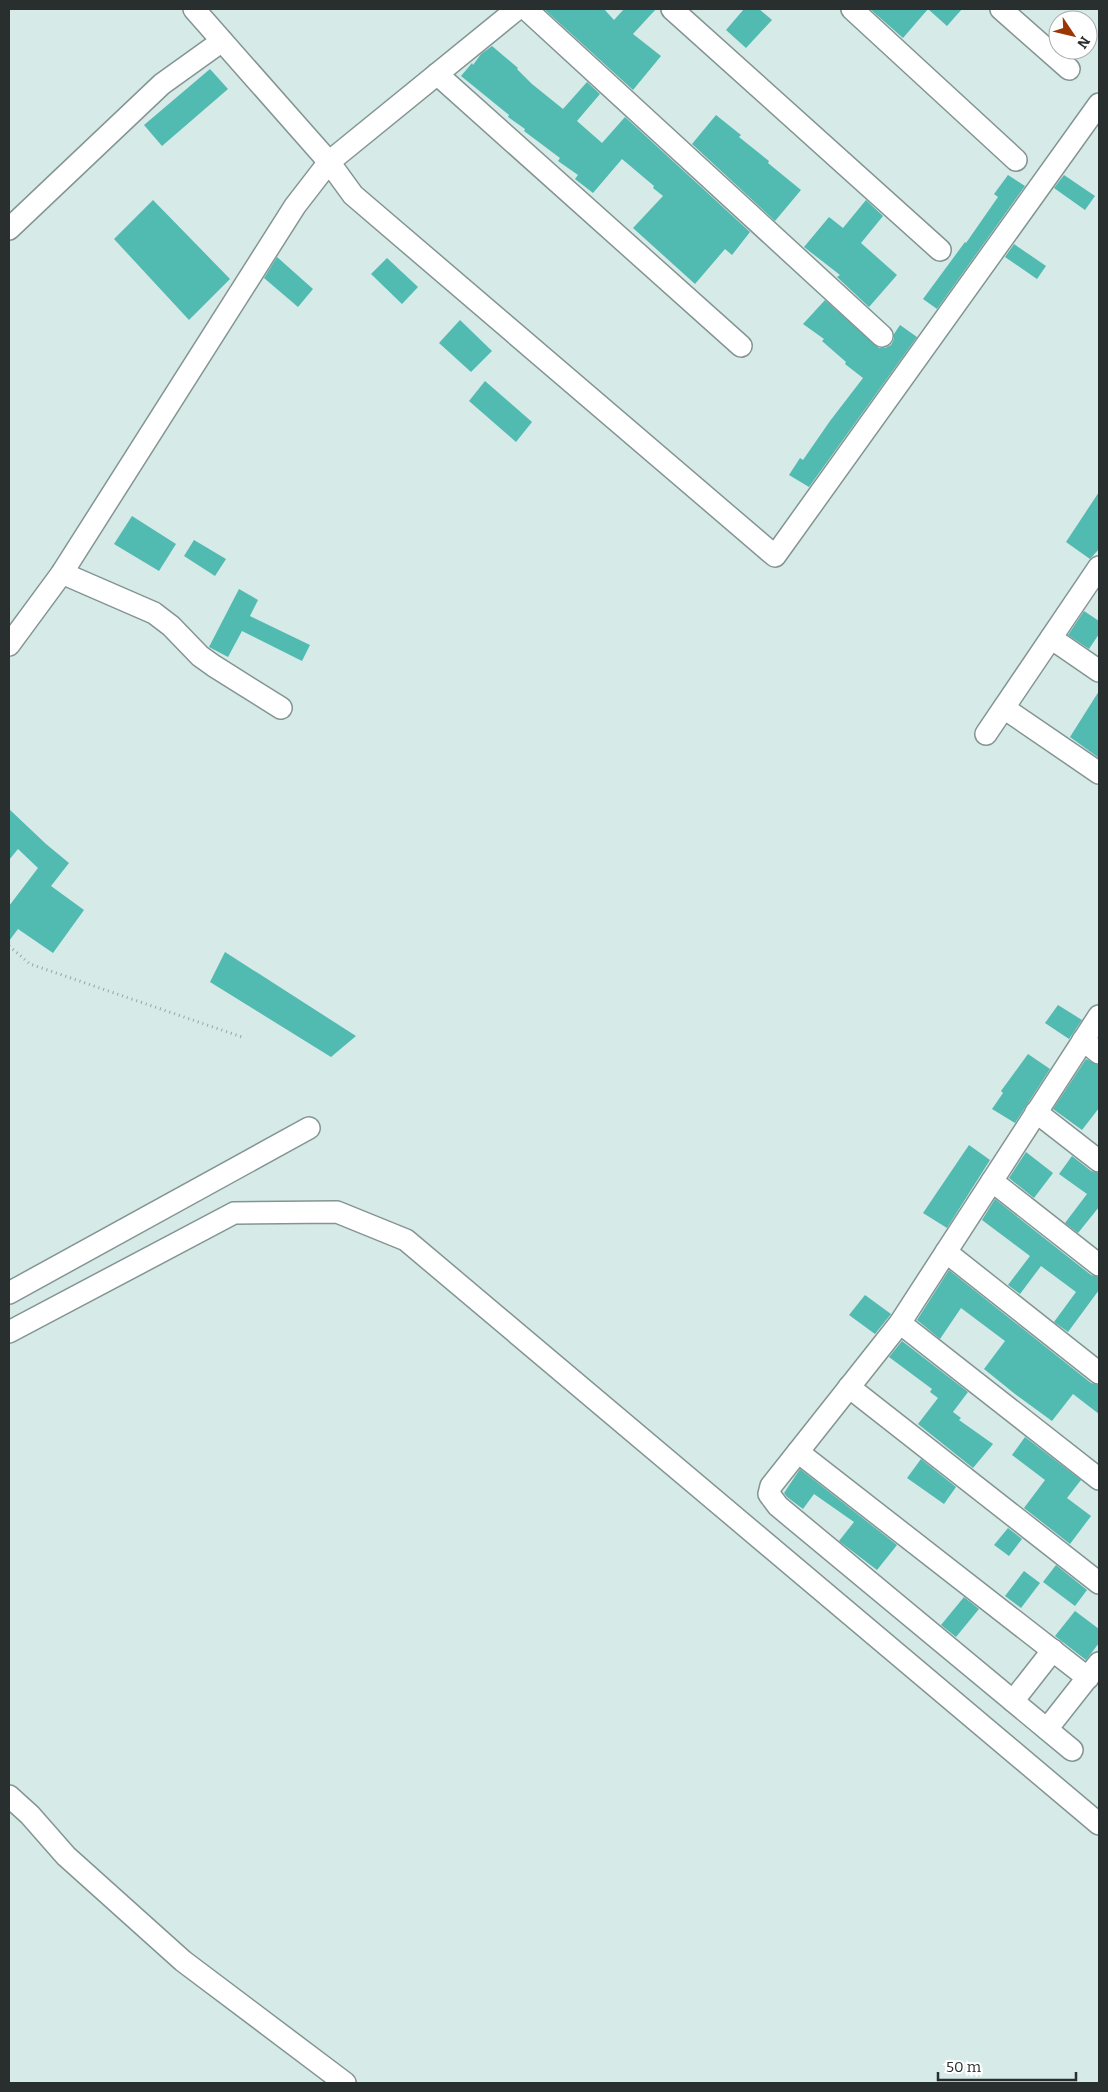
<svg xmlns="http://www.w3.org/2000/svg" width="1108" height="2092" font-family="Bitter,serif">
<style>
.building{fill:#51bab1}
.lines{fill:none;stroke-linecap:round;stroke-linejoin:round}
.minor-casing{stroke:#839593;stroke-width:24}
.path{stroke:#96a5a3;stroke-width:3;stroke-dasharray:1 4;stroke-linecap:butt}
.minor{stroke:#fff;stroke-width:21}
</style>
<rect width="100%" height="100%" fill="#d6eae8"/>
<g class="building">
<polygon points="544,9 604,9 614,20 624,9 656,9 633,34 661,56 633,90"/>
<polygon points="744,9 759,9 772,20 746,48 726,30"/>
<polygon points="870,9 962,9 947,26 928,9 903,38"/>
<polygon points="492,46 518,68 517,69 532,84 563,109 587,82 600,94 577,121 602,143 625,117 750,232 732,255 725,249 695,284 633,228 663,196 653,188 654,186 622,159 593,193 575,179 578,175 558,161 560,158 524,131 525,129 508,117 509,115 461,76 472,63 473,65 481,54"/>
<polygon points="210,69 228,89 162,146 144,125"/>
<polygon points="716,115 741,135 739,137 769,161 768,163 801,190 775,221 692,144"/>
<polygon points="1008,175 1025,186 937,309 923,299 965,242 966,243 998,197 994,194"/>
<polygon points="1064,175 1095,196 1085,210 1054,188"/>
<polygon points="153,200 230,279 189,320 114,239"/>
<polygon points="866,200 883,216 861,243 897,275 869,307 837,277 840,275 804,247 829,217 843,228"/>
<polygon points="1014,244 1046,266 1037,279 1005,257"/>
<polygon points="277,257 313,289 298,307 264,278"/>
<polygon points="387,258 418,287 402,304 371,274"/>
<polygon points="825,300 879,348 885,348 891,345 894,339 894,334 900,325 917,337 809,487 789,475 800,458 803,460 830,421 863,378 845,364 846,362 822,341 824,339 803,324"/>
<polygon points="460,320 492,351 471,372 439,343"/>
<polygon points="485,381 532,422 516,442 469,401"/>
<polygon points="1099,492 1099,549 1090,559 1066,542"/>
<polygon points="132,516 176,544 159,571 114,544"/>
<polygon points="194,540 226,559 215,576 184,556"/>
<polygon points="239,589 258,600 250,616 310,645 302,661 242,631 228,657 209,647"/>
<polygon points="1084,611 1099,621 1099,634 1089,649 1068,635"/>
<polygon points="1099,691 1099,758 1070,737"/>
<polygon points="9,809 46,844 69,863 51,886 84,910 53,953 18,929 9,941 9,906 38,868 18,849 9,860"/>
<polygon points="225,952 356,1036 331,1057 210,982"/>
<polygon points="1058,1005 1082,1020 1069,1039 1045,1023"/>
<polygon points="1028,1054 1050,1069 1015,1123 992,1109 1003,1093 1001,1091"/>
<polygon points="1086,1059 1099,1065 1099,1108 1082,1130 1053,1109"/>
<polygon points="969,1145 990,1160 947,1228 923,1213"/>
<polygon points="1026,1152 1053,1173 1034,1198 1009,1178"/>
<polygon points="1072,1156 1091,1171 1099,1173 1099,1207 1078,1233 1065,1223 1087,1194 1059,1174"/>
<polygon points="995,1199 1091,1275 1099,1277 1099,1290 1068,1332 1054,1322 1076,1292 1041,1266 1020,1294 1008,1285 1030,1256 982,1220"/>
<polygon points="949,1270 1091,1383 1099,1385 1099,1414 1073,1394 1052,1421 1015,1394 984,1369 1005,1341 961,1308 940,1339 917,1320"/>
<polygon points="865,1295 891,1314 875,1334 849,1315"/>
<polygon points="902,1341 968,1392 953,1412 961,1418 959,1420 993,1444 973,1468 918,1424 938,1398 930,1392 932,1389 889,1357"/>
<polygon points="1025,1437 1081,1480 1067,1498 1091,1516 1070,1544 1024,1508 1045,1480 1012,1455"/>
<polygon points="921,1459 956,1487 944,1504 907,1478"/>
<polygon points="800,1469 897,1545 877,1570 839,1541 854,1522 814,1494 803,1509 787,1497 784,1493"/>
<polygon points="1008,1528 1022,1539 1009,1556 994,1545"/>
<polygon points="1056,1565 1087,1590 1075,1606 1043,1582"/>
<polygon points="1024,1571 1040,1583 1021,1608 1005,1596"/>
<polygon points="964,1597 979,1609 956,1637 941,1625"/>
<polygon points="1075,1611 1099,1629 1099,1643 1086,1660 1055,1636"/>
</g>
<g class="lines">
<g class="minor-casing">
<g id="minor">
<polyline points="194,9 329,162 517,9"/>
<polyline points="526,9 882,336"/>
<polyline points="672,9 940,250"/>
<polyline points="852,9 1016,160"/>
<polyline points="1001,9 1069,69"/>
<polyline points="437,74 741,346"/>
<polyline points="9,229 162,84 222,41"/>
<polyline points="62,573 154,613 171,626 200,656 214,666 281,708"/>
<polyline points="1051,638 1099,671"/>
<polyline points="9,645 62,573 295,206 329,162 353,195 775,556 1099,104"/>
<polyline points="1004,708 1099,773"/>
<polyline points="986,734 1099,567"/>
<polyline points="1083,1040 1099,1053"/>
<polyline points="1036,1112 1099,1161"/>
<polyline points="992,1181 1099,1265"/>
<polyline points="946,1252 1099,1373"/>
<polyline points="9,1293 309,1128"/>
<polyline points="900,1323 1099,1479"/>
<polyline points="9,1332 234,1213 337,1212 406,1240 1099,1824"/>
<polyline points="849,1387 1099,1583"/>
<polyline points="798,1452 1088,1678"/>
<polyline points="1013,1701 1053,1650"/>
<polyline points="1047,1729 1099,1663"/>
<polyline points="1072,1750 778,1506 769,1494 771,1486 900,1323 1099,1016"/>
<polyline points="9,1796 30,1815 66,1856 183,1961 345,2083"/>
</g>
</g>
<polyline class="path" points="9,946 30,964 242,1037"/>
<use href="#minor" class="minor"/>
</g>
<rect width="1108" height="2092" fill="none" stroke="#282f2e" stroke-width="20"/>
<g transform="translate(1073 35) rotate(125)"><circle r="24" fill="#ffffff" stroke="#a9acab"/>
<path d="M0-4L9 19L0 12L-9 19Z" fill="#9b3705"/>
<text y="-8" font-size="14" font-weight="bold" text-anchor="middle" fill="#282f2e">N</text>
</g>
<path d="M938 2072v8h138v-8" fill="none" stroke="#282f2e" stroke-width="2.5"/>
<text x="946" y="2072" font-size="15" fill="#282f2e" stroke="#ffffff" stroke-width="4" paint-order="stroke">50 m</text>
</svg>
